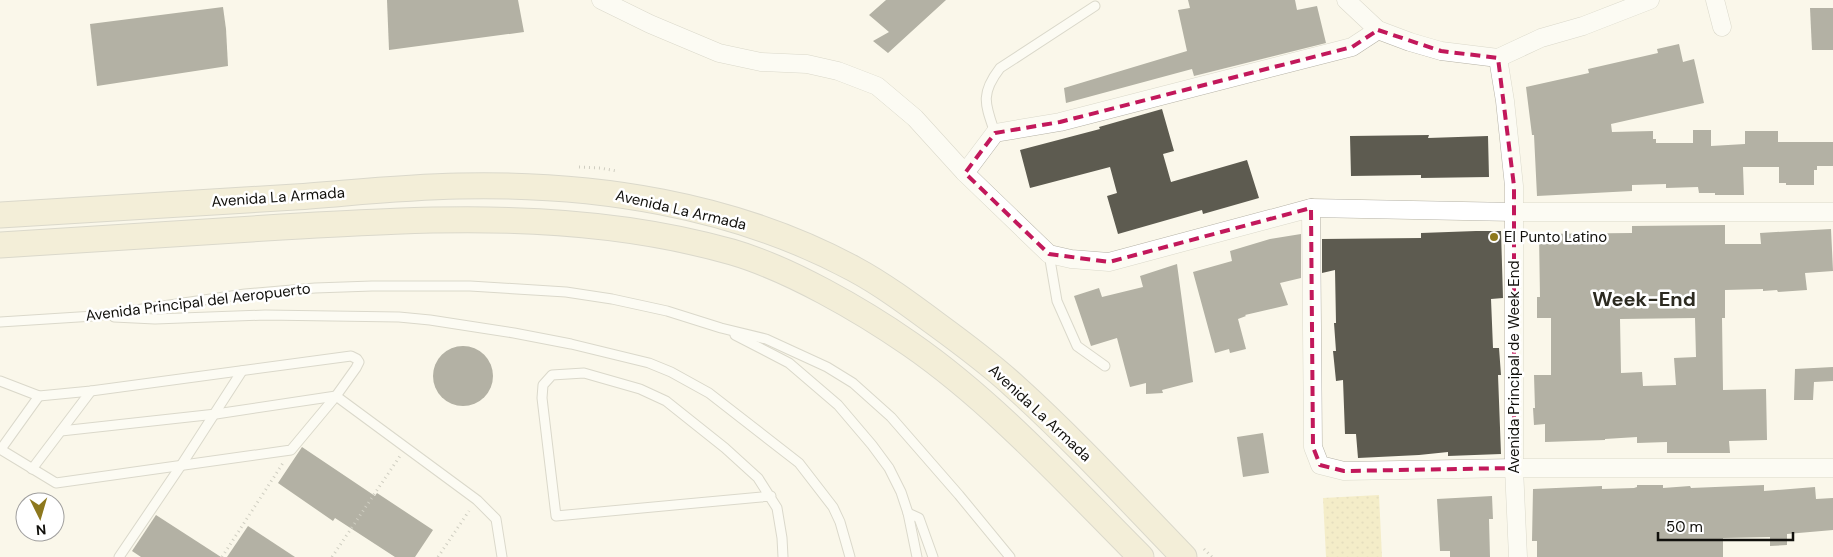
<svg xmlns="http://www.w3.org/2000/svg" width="1833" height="557" font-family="'DM Sans',sans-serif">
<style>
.park{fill:url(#park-dots)}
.building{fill:#5d5b50;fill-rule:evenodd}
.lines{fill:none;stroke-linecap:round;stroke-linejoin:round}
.lane-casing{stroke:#b5b2a6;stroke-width:11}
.street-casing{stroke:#b5b2a6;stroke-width:19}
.secondary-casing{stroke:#b5b2a6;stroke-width:27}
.path{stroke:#9c9a91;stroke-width:3;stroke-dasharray:1 4;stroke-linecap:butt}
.lane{stroke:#fff;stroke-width:9}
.street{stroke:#fff;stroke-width:18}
.secondary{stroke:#ebe3c4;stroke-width:25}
.marked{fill:none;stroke:#c2185b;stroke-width:4;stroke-dasharray:10 6;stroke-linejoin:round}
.poi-dot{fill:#8d781d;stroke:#fff;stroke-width:2}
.labels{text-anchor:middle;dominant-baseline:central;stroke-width:5;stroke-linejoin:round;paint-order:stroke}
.street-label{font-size:15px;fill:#11100c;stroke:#fff}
.poi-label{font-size:15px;fill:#11100c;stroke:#fff;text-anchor:start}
.district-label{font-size:20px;font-weight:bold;fill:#2c2a20;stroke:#fff}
</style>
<defs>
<pattern id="park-dots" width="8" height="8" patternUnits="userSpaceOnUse" patternTransform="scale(1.25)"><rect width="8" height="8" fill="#eedfa1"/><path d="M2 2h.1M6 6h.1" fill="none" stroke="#cbbe89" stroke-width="1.8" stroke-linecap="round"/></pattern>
</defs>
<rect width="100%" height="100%" fill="#faf7ea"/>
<polygon class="park" points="1379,495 1382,557 1326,557 1323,498"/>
<g class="building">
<polygon points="387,0 518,0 524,32 389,50"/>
<polygon points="886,0 946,0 888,53 873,41 889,32 869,15"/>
<polygon points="1188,0 1295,0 1297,10 1317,6 1326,43 1194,76 1192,69 1066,103 1064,88 1187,51 1178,10 1190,8"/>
<polygon points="223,7 226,29 228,66 97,86 90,24"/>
<polygon points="1810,8 1833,8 1833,50 1812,50"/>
<polygon points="1679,44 1683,62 1694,59 1704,103 1611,124 1612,132 1653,131 1653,139 1656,139 1656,143 1693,143 1693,130 1711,130 1711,146 1745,144 1745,131 1778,131 1778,142 1833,142 1833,166 1817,166 1817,170 1814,170 1814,185 1786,185 1786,183 1779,183 1779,167 1743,167 1744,195 1715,195 1715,193 1699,193 1698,187 1666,188 1666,184 1632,185 1632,191 1537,196 1534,135 1532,135 1526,87 1589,73 1588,69 1658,53 1657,49"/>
<polygon points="1162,109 1174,151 1163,154 1171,182 1247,160 1259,198 1203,214 1202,210 1118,234 1107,196 1117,193 1110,167 1030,188 1020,150 1100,129 1099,127"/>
<polygon points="1429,135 1428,138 1488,136 1489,177 1421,178 1421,175 1351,176 1350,136"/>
<path d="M1725,225v19h36l-1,-11 71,-4 2,42 -28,2 2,17 -29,2 -1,-2 -14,1v-2l-38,1v28h-3l1,72 43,-1 1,51 -38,1 1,12h-63v-11l-30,1v-6l-32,2v1l-60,2v-18l-11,1 -1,-17h2l-1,-33h17v-57h-14v-21h3l-1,-63 93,-1v-7zM1695,318l1,39 -22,1 2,27 -33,1 -1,-14 -21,1 -1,-54z"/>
<polygon points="1476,231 1501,231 1503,298 1491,299 1493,348 1499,348 1501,375 1498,375 1501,454 1448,456 1448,452 1419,455 1358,458 1356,434 1345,434 1343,380 1336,381 1333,351 1336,351 1334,323 1336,323 1335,270 1322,273 1322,239 1421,238 1421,233"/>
<polygon points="1301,234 1301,278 1280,283 1288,305 1245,315 1246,316 1238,319 1246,349 1230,353 1229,349 1215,353 1193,272 1232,261 1230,251 1270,239"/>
<polygon points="1177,264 1193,382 1162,390 1163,393 1146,394 1146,383 1130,387 1117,338 1091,346 1074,296 1099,288 1102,297 1143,287 1140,276"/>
<circle cx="463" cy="376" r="30"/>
<polygon points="1833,367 1833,381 1814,382 1813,400 1794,400 1795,369"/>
<polygon points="1263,433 1269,473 1243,477 1237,437"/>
<polygon points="302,447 375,496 377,493 433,530 415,557 395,557 335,518 333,521 278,483"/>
<polygon points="1637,485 1663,485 1663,488 1690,486 1691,488 1764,485 1764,491 1815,487 1816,499 1833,498 1833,530 1787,534 1787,545 1770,546 1770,537 1723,538 1723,557 1537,557 1537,541 1532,541 1533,489 1602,486 1602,489 1634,488 1637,487"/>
<polygon points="1492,496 1493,519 1489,519 1490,557 1450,557 1450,551 1440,551 1437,499"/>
<polygon points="156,515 221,557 141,557 132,551"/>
<polygon points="248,526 295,557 227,557"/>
</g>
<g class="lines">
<g class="lane-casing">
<g id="lane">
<path d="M995,133c-10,-29 -15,-39 5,-65l95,-62"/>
<polyline points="1049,254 1057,301 1077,346 1105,366"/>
<polyline points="114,317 155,319 265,315 399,317 430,320 514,333 571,344 649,363 671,372 709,393 799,463 833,507 840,522 850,557"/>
<polyline points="0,322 94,316 245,294 315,288 372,286 470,286 566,292 612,299 667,311 721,328 766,339 827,367 853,383 891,417 959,495 1010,557"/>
<polyline points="735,335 789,363 838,405 872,445 889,468 901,492 908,513 917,557"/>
<polyline points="0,381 39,396 91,391 351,356 357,359 359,362 356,368 336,396 291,450 56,483 0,449"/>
<polyline points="61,431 216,414 336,396 477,500 496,519 502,557"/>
<polyline points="1,449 39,396"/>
<polyline points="32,469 91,391"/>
<polyline points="771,496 556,516 542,398 543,385 552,375 584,373 640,389 666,401 725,448 758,478 777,508 782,538 783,557"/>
<polyline points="908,513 919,518 933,557"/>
<polyline points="119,557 182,464 242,371"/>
</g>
</g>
<g class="street-casing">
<g id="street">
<polyline points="601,0 650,24 719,53 761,62 807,64 838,71 877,86 915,118 965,173 1049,254 1071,259 1109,262 1311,208 1313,447 1320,465 1344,471 1514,468 1833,468"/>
<polyline points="1346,0 1378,30 1410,42 1441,51 1498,58 1541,38 1583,26 1650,0"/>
<polyline points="1715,0 1722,27"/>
<polyline points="1498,58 1505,101 1514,186 1514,468 1518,557"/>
<polyline points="965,173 995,133 1060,122 1352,47 1378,30"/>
<polyline points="1311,208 1514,212 1833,212"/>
</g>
</g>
<g class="secondary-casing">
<g id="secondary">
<path d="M0,215c98,-6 197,-12 295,-18 55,-4 109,-10 164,-11 134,-3 275,18 395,83 28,15 55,35 82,55 26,19 53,39 77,61 60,54 115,114 171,172"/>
<path d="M0,245c94,-6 188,-12 282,-18 152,-9 302,-17 450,25 58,17 129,58 178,92 84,58 159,141 231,213"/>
</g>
</g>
<g class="path">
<polyline points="579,167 600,168 617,171"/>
<polyline points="1204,549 1212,557"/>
<polyline points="222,557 283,463"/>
<polyline points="332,557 400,456"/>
<polyline points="438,557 469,511"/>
</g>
<use href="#lane" class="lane"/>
<use href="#street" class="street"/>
<use href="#secondary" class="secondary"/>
</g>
<path d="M0 0H1833V557H0ZM1378,30l63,21 57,7 16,128v282l-170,3 -24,-6 -7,-18 -2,-239 -202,54 -60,-8 -84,-81 30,-40 65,-11 292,-75z" fill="#faf7ea" fill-opacity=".55" fill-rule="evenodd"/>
<path class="marked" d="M1378,30l63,21 57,7 16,128v282l-170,3 -24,-6 -7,-18 -2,-239 -202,54 -60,-8 -84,-81 30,-40 65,-11 292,-75z"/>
<circle class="poi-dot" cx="1494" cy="237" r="5"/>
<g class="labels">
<g class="street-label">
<text transform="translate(278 197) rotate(-4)">Avenida La Armada</text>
<text transform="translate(681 210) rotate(13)">Avenida La Armada</text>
<text transform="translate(198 302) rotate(-7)">Avenida Principal del Aeropuerto</text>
<text transform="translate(1514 367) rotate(-90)">Avenida Principal de Week End</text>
<text transform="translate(1040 413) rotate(43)">Avenida La Armada</text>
</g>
<g class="poi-label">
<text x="1504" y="237">El Punto Latino</text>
</g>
<g class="district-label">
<text x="1644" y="299">Week-End</text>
</g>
</g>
<g transform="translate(40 517) rotate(175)"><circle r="24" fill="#ffffff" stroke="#a09f9e"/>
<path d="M0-4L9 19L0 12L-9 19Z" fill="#8d781d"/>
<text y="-8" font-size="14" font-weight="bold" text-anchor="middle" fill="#11100c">N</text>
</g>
<path d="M1658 532v8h135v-8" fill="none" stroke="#11100c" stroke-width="2.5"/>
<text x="1666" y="532" font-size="15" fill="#11100c" stroke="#ffffff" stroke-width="4" paint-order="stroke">50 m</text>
</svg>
